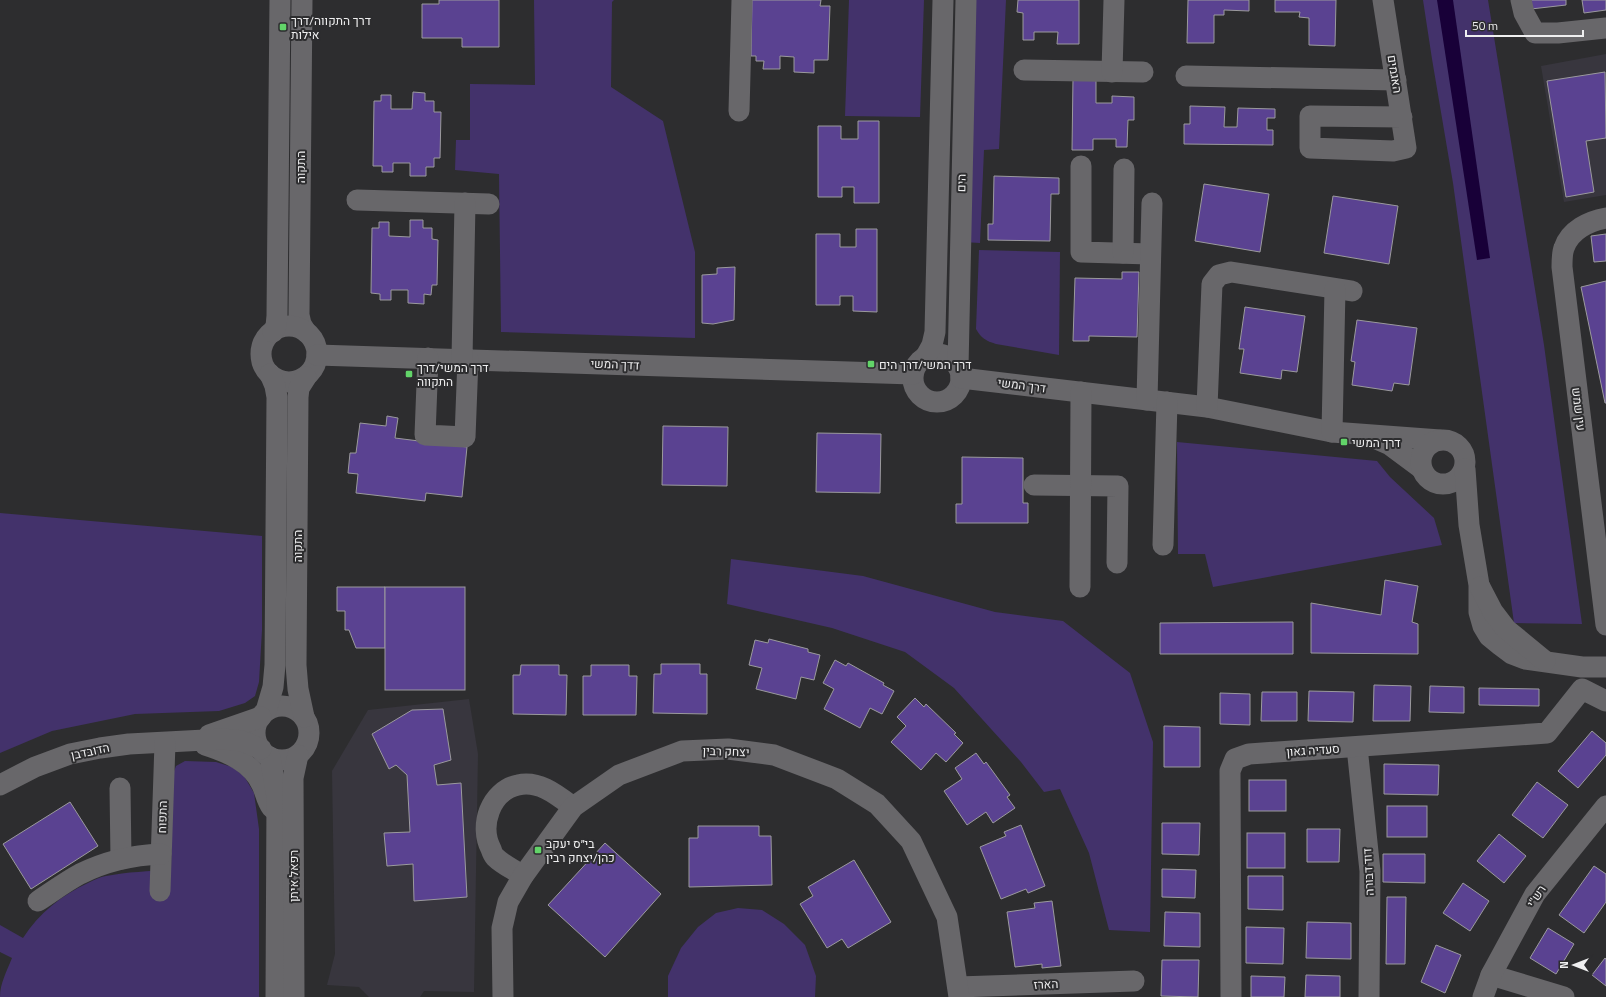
<svg xmlns="http://www.w3.org/2000/svg" width="1606" height="997" font-family="'Titillium Web',Heebo,sans-serif">
<style>
.built{fill:#38363e}
.green{fill:#43326b}
.water{fill:#180038}
.building{fill:#5a4291;stroke:#9b9a9d}
.lines{fill:none;stroke-linecap:round;stroke-linejoin:round}
.minor{stroke:#68676a;stroke-width:21}
.poi-dot{fill:#62d469;stroke:#2d2d2f;stroke-width:1.5}
.labels{text-anchor:middle;dominant-baseline:central;stroke-width:4;stroke-linejoin:round;paint-order:stroke}
.poi-label{font-size:12px;fill:#efeff0;stroke:#2d2d2f;text-anchor:start}
.street-label{font-size:12px;fill:#efeff0;stroke:#2d2d2f}
</style>
<rect width="100%" height="100%" fill="#2d2d2f"/>
<g class="built">
<polygon points="1606,54 1606,195 1564,202 1541,66"/>
<polygon points="469,699 478,754 474,992 424,991 420,997 369,997 359,987 327,985 335,954 332,771 368,710"/>
</g>
<g class="green">
<polygon points="534,0 614,0 612,2 611,87 663,121 695,252 695,338 501,332 499,174 455,170 456,140 470,140 470,84 535,85"/>
<polygon points="849,0 924,0 920,117 845,116"/>
<polygon points="970,0 1006,0 999,149 984,150 980,243 963,242"/>
<polygon points="1423,0 1488,0 1544,345 1582,624 1514,623 1453,183 1432,59"/>
<path d="M979,250l81,2 -1,103 -63,-11c-10,-3 -15,-6 -20,-15z"/>
<polygon points="1177,442 1377,461 1390,477 1434,518 1442,545 1213,587 1205,554 1178,554"/>
<polygon points="0,513 262,536 262,630 259,682 255,696 245,703 219,711 135,714 52,731 0,753"/>
<polygon points="731,559 863,576 995,612 1063,621 1130,673 1153,742 1150,932 1109,930 1089,853 1060,789 1044,792 1021,762 954,688 905,652 832,628 727,604"/>
<path d="M185,761l31,1 16,5 12,9 10,17 5,36v168h-259c0,-14 7,-26 12,-39l-12,-6v-27l23,13c16,-25 39,-43 65,-55 6,-3 12,-6 18,-7 21,-4 43,-5 65,-6l2,-96 3,-8z"/>
<polygon points="738,908 762,910 784,924 805,945 816,976 815,997 668,997 668,976 681,948 698,927 716,913"/>
</g>
<polygon class="water" points="1437,0 1453,0 1490,258 1477,260"/>
<g class="building">
<polygon points="439,0 499,0 499,47 462,47 462,38 422,38 422,4 439,4"/>
<polygon points="752,0 821,0 820,6 830,6 828,60 814,60 814,73 794,72 794,57 780,56 780,69 763,69 764,61 756,61 756,56 751,56"/>
<polygon points="1018,0 1079,0 1079,44 1057,44 1058,32 1034,32 1034,40 1023,40 1023,13 1017,12"/>
<polygon points="1188,0 1249,0 1249,11 1224,10 1224,15 1214,15 1214,43 1187,43"/>
<polygon points="1275,0 1336,0 1335,46 1309,45 1309,18 1299,17 1300,12 1275,12"/>
<polygon points="1530,0 1566,0 1566,5 1531,9"/>
<polygon points="1582,0 1606,0 1606,10 1584,13"/>
<polygon points="1605,72 1606,138 1586,141 1594,192 1566,197 1547,81"/>
<polygon points="1073,78 1096,78 1096,103 1112,103 1112,96 1134,97 1134,120 1128,120 1127,147 1116,147 1116,139 1093,139 1093,150 1072,150"/>
<polygon points="413,92 425,93 425,101 434,101 434,112 441,112 440,158 434,158 434,167 426,167 426,176 410,176 410,163 393,163 393,172 382,172 382,166 373,166 374,101 381,101 381,95 391,95 391,109 412,109"/>
<polygon points="1190,106 1225,107 1224,127 1237,127 1238,108 1275,109 1275,118 1267,118 1267,130 1273,130 1273,145 1184,144 1184,124 1190,124"/>
<polygon points="858,121 879,121 879,203 854,203 854,187 842,187 842,197 818,197 818,126 841,126 841,139 858,139"/>
<polygon points="994,176 1059,178 1059,194 1051,194 1050,241 988,240 988,224 993,224"/>
<polygon points="1204,184 1269,194 1260,252 1195,241"/>
<polygon points="1333,196 1398,206 1389,264 1324,253"/>
<polygon points="410,220 423,220 423,228 432,228 432,239 438,240 437,285 432,285 431,295 424,294 424,304 408,303 408,290 391,290 391,300 380,300 380,294 371,293 372,228 379,228 379,222 389,222 389,236 410,237"/>
<polygon points="856,229 877,229 877,312 853,311 853,296 840,296 840,305 816,305 816,234 840,234 840,247 856,247"/>
<polygon points="1606,234 1606,261 1594,262 1591,236"/>
<polygon points="735,267 734,320 713,324 702,323 702,275 717,274 717,268"/>
<polygon points="1122,272 1139,272 1137,337 1089,336 1089,341 1073,341 1075,278 1122,279"/>
<polygon points="1606,281 1606,403 1605,403 1581,287"/>
<polygon points="1245,307 1305,316 1297,372 1282,370 1281,379 1240,373 1244,349 1239,349"/>
<polygon points="1357,320 1417,328 1409,385 1394,383 1392,391 1352,385 1355,362 1351,361"/>
<polygon points="387,416 398,418 395,438 467,447 462,497 426,493 425,501 356,493 358,474 348,473 350,453 356,453 360,423 386,426"/>
<polygon points="663,426 728,427 727,486 662,485"/>
<polygon points="817,433 881,434 880,493 816,492"/>
<polygon points="962,457 1023,458 1023,503 1028,503 1028,523 956,523 956,504 962,504"/>
<polygon points="1385,580 1418,586 1412,622 1418,624 1418,654 1311,653 1311,603 1381,615"/>
<polygon points="337,587 385,587 385,648 356,648 349,630 345,630 345,611 337,611"/>
<rect x="385" y="587" width="80" height="103"/>
<polygon points="1293,622 1293,654 1160,654 1160,623"/>
<polygon points="769,639 808,649 808,652 820,655 814,680 801,677 796,699 756,689 762,668 749,665 755,640 768,643"/>
<polygon points="835,660 846,666 848,663 884,683 883,685 894,691 882,714 870,708 860,728 824,709 834,689 823,683"/>
<polygon points="661,664 700,664 700,674 707,674 707,714 653,713 654,674 661,674"/>
<polygon points="521,665 559,665 559,675 567,675 566,715 513,714 513,675 520,675"/>
<polygon points="591,665 629,665 629,676 637,676 636,715 583,715 583,676 591,676"/>
<polygon points="1374,685 1411,686 1410,721 1373,721"/>
<polygon points="1430,686 1464,687 1464,713 1429,712"/>
<polygon points="1479,688 1539,689 1539,706 1479,705"/>
<polygon points="1309,691 1354,692 1353,722 1308,721"/>
<polygon points="1262,692 1297,692 1297,721 1261,721"/>
<polygon points="1220,693 1250,694 1250,725 1220,724"/>
<polygon points="915,698 924,707 926,704 956,733 954,734 963,743 946,762 936,753 921,770 891,742 906,726 897,717"/>
<polygon points="443,709 451,760 434,765 437,785 461,783 467,897 414,901 413,864 387,866 384,833 410,832 407,775 396,765 389,769 372,734 412,710"/>
<polygon points="1164,726 1200,727 1200,767 1164,767"/>
<polygon points="1592,731 1606,743 1606,755 1578,788 1558,771"/>
<polygon points="976,753 984,764 986,762 1010,795 1007,797 1015,808 993,823 986,812 967,825 944,791 962,779 955,768"/>
<polygon points="1384,764 1439,765 1438,795 1384,794"/>
<rect x="1249" y="780" width="37" height="31"/>
<polygon points="1537,782 1568,805 1543,838 1512,815"/>
<polygon points="70,802 98,846 31,889 3,844"/>
<rect x="1387" y="806" width="40" height="31"/>
<polygon points="1162,823 1200,823 1199,855 1162,854"/>
<polygon points="1021,825 1045,886 1028,893 1026,889 1001,899 980,847 1006,836 1004,832"/>
<polygon points="698,826 759,826 759,836 771,836 772,885 689,887 689,838 698,838"/>
<polygon points="1307,829 1340,829 1339,862 1307,862"/>
<rect x="1247" y="833" width="38" height="35"/>
<polygon points="1499,834 1526,856 1504,883 1477,861"/>
<polygon points="605,843 661,894 605,957 548,905"/>
<polygon points="1383,854 1425,854 1425,883 1383,882"/>
<polygon points="854,860 891,922 848,948 842,939 827,948 800,904 813,896 808,887"/>
<polygon points="1594,866 1606,874 1606,902 1584,933 1559,915"/>
<polygon points="1162,869 1196,870 1195,898 1162,897"/>
<polygon points="1248,876 1283,876 1283,910 1248,909"/>
<polygon points="1463,883 1489,901 1470,931 1443,913"/>
<polygon points="1387,897 1406,897 1405,964 1386,964"/>
<polygon points="1052,901 1061,966 1042,968 1042,964 1015,967 1007,912 1035,908 1034,903"/>
<polygon points="1165,912 1200,913 1200,947 1164,946"/>
<polygon points="1307,922 1351,923 1351,959 1306,958"/>
<polygon points="1246,927 1284,928 1283,964 1246,963"/>
<polygon points="1548,928 1574,944 1556,974 1530,958"/>
<polygon points="1436,945 1461,955 1445,993 1421,982"/>
<polygon points="1605,958 1606,959 1606,986 1592,975"/>
<polygon points="1162,960 1199,960 1198,997 1161,996"/>
<polygon points="1306,975 1340,976 1340,997 1305,997"/>
<polygon points="1251,976 1285,977 1284,997 1251,997"/>
</g>
<g class="lines">
<g class="minor">
<polyline points="302,0 299,315 301,324 306,332"/>
<polyline points="1383,0 1406,148 1393,151 1310,148 1310,116 1402,117"/>
<polyline points="1521,0 1524,13 1535,33 1558,33 1606,28"/>
<polyline points="1024,70 1143,72"/>
<polyline points="1112,72 1114,0"/>
<polyline points="1186,76 1396,80"/>
<polyline points="739,111 742,0"/>
<polyline points="1081,166 1081,252 1150,254"/>
<polyline points="357,200 489,204"/>
<path d="M1606,218c-17,3 -36,12 -42,30 -2,5 -2,13 -2,19l44,358"/>
<polyline points="1123,253 1124,169"/>
<circle cx="289" cy="354" r="28"/>
<polyline points="273,332 276,326 277,316 280,0"/>
<circle cx="937" cy="378" r="24"/>
<polyline points="317,355 913,374"/>
<polyline points="926,356 932,345 935,332 943,0"/>
<polyline points="428,358 425,435 465,437 468,359"/>
<polyline points="462,359 465,203"/>
<polyline points="958,367 966,0"/>
<polyline points="961,378 1207,407 1332,432 1440,440"/>
<polyline points="1147,400 1152,203"/>
<polyline points="1207,407 1212,284 1219,275 1231,272 1352,291"/>
<polyline points="1332,432 1335,289"/>
<polyline points="1374,438 1390,445 1421,468"/>
<circle cx="1443" cy="462" r="22"/>
<polyline points="1465,469 1469,525 1479,585 1479,612 1483,626 1489,636 1500,645 1512,654 1525,659 1582,667 1606,667"/>
<polyline points="1034,485 1118,486 1117,563"/>
<polyline points="1163,545 1167,402"/>
<polyline points="1080,587 1081,392"/>
<polyline points="1480,587 1493,612 1506,629 1545,661"/>
<circle cx="282" cy="733" r="27"/>
<polyline points="266,711 273,687 275,665 277,397 275,386 270,374"/>
<polyline points="304,717 298,689 296,665 298,397 299,388 306,377"/>
<polyline points="209,735 261,717"/>
<path d="M205,745c22,7 47,17 57,40 4,8 4,15 10,23"/>
<polyline points="1357,747 1370,871 1369,997"/>
<polyline points="270,757 277,797 276,997"/>
<polyline points="0,785 35,767 70,754 100,748 129,744 224,739 242,741 261,749"/>
<polyline points="120,788 121,859"/>
<path d="M523,876c-8,-6 -20,-11 -28,-19 -2,-2 -3,-5 -4,-8 -12,-23 -1,-58 27,-64 21,-5 39,10 55,22"/>
<polyline points="160,891 165,743"/>
<path d="M38,901c14,-9 27,-19 42,-27 24,-12 54,-19 81,-20"/>
<polyline points="1491,975 1564,997"/>
<polyline points="958,987 1134,981"/>
<polyline points="294,997 293,778 298,755"/>
<polyline points="503,997 502,928 508,902 523,876 573,807 619,775 682,751 728,749 774,755 837,779 877,804 911,841 947,917 959,997"/>
<polyline points="1231,997 1230,771 1235,759 1249,754 1547,733 1582,689 1606,701"/>
<polyline points="1483,997 1491,975 1535,894 1606,806"/>
</g>
</g>
<g class="poi-dot">
<rect x="279" y="23" width="8" height="8" rx="2"/>
<rect x="867" y="360" width="8" height="8" rx="2"/>
<rect x="405" y="370" width="8" height="8" rx="2"/>
<rect x="1340" y="438" width="8" height="8" rx="2"/>
<rect x="534" y="846" width="8" height="8" rx="2"/>
</g>
<g class="labels">
<g class="poi-label">
<text x="291" y="20">דרך התקווה/דרך<tspan x="291" dy="14">אילות</tspan></text>
<text x="879" y="364">דרך המשי/דרך הים</text>
<text x="417" y="367">דרך המשי/דרך<tspan x="417" dy="14">התקווה</tspan></text>
<text x="1352" y="442">דרך המשי</text>
<text x="546" y="843">בי״ס יעקב<tspan x="546" dy="14">כהן/יצחק רבין</tspan></text>
</g>
<g class="street-label">
<text transform="translate(1395 74) rotate(81)">האגמים</text>
<text transform="translate(300 167) rotate(-90)">התקוה</text>
<text transform="translate(961 183) rotate(-89)">הים</text>
<text transform="translate(615 364) rotate(2)">דדך המשי</text>
<text transform="translate(1022 385) rotate(7)">דרך המשי</text>
<text transform="translate(1579 409) rotate(83)">עין שמש</text>
<text transform="translate(297 546) rotate(-90)">התקוה</text>
<text transform="translate(1313 750) rotate(-4)">סעדיה גאון</text>
<text transform="translate(90 751) rotate(-12)">הדובדבן</text>
<text transform="translate(726 751) rotate(2)">יצחק רבין</text>
<text transform="translate(162 817) rotate(-88)">התפוח</text>
<text transform="translate(1368 872) rotate(-93)">דוד דבורה</text>
<text transform="translate(293 876) rotate(-90)">רפאל איתן</text>
<text transform="translate(1536 896) rotate(-56)">רש"י</text>
<text transform="translate(1046 984) rotate(-2)">הארז</text>
</g>
</g>
<g transform="translate(1574 965) rotate(270)" stroke="#2d2d2f" stroke-width="3" paint-order="stroke">
<path d="M0-3L7 15L0 10L-7 15Z" fill="#efeff0"/>
<text y="-6" font-size="11" font-weight="bold" text-anchor="middle" fill="#efeff0">N</text>
</g>
<path d="M1466 30v6h117v-6" fill="none" stroke="#efeff0" stroke-width="2"/>
<text x="1472" y="30" font-size="12" fill="#efeff0" stroke="#2d2d2f" stroke-width="3" paint-order="stroke">50 m</text>
</svg>
